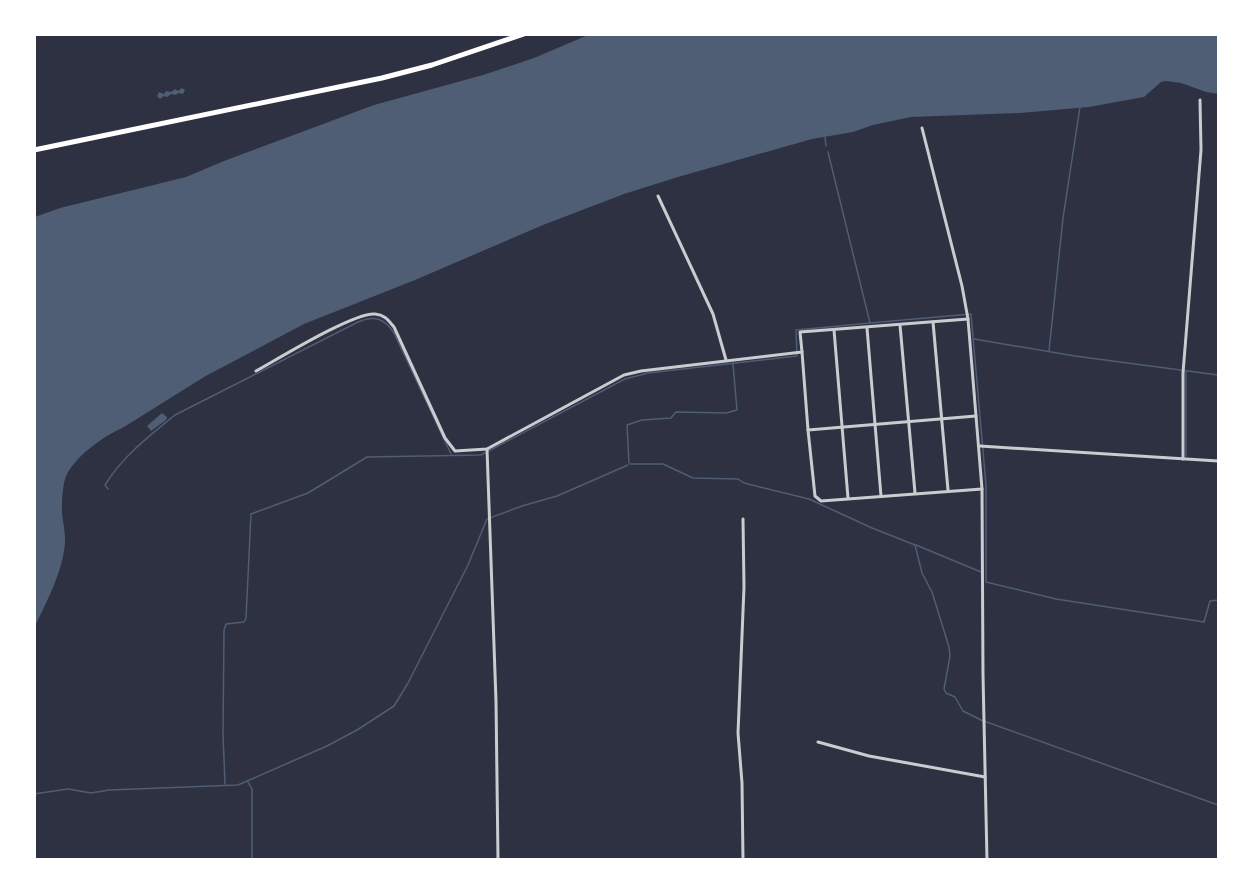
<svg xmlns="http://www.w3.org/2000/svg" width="1253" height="894" font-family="'Noto Sans',sans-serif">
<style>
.water{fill:#4f5d75}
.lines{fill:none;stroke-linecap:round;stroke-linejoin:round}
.stream{stroke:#4f5d75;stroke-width:1.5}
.minor{stroke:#caccd0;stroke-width:3}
.trunk{stroke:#fff;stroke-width:5}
</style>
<rect width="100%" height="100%" fill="#2d3142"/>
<g class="water">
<path d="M588,35h630v59l-12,-2 -25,-9 -15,-2 -5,1 -17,15 -55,10 -69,6 -109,4 -38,8 -20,7 -41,7 -134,38 -54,17 -81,31 -128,55 -111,44 -100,53 -80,50c-21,10 -45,26 -57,47 -4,8 -5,23 -5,32 -1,12 4,24 3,37 -2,28 -18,58 -30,83v-409l25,-9 126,-31 38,-16 150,-56 109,-30 51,-17z"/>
<polygon points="182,88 185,90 183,94 178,93 176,95 171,94 167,97 164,96 160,99 157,96 159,92 164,94 166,91 171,92 175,89 178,91"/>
<polygon points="162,413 167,417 166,420 151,431 147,426"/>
</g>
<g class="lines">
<g class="stream">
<polyline points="825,137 826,146"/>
<polyline points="828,152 870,323 971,314 986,485 986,582 1056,599 1204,622 1210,601 1218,600"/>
<polyline points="974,339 1075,356 1218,375"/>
<polyline points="1049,351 1063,218 1080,107"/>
<polyline points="1186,372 1186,456"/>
<polyline points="629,463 627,425 642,420 671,418 676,412 726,413 737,410 733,364"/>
<polyline points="630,464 663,464 693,478 738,479 744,483 809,499 872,528 915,545 922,573 932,592 949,647 950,656 944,689 946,693 955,697 963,711 981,720 1218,805"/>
<path d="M108,489l-3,-4c18,-29 44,-49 70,-70l183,-93c16,-7 26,-4 36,11l57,121"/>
<polyline points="916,545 981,572"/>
<polyline points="248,782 252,789 252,860"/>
<polyline points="225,784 223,734 224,630 226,624 244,622 246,618 251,514 308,493 367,457 481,455 625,379 648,373 797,356 796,330 870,323"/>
<polyline points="34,794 68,789 91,793 109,790 238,785 327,746 357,730 394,706 408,683 468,565 487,519 522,506 557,496 628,465"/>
</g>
<g class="minor">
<polyline points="922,128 962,286 968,319 982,489 983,675 987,860"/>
<polyline points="658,196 713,314 726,360"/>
<polyline points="933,322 948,490"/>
<polyline points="900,325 915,493"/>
<polyline points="867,328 881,496"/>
<polyline points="834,330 848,498"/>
<polyline points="802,352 808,430 976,416"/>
<path d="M256,371c22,-12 98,-59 119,-57 10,1 13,6 19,13l51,111 10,13 32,-2 137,-74 17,-4 161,-19 -2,-20 168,-13"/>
<polyline points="808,430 815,496 821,501 982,489"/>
<polyline points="980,446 1218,461"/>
<polyline points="487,449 496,701 498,860"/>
<polyline points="1183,459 1183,373 1201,150 1200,100"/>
<polyline points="818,742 869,756 985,777"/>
<polyline points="743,860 742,783 738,733 744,587 743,519"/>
</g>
<polyline class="trunk" points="34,150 382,78 432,65 524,34"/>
</g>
<rect width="1253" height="894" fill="none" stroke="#ffffff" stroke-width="72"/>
</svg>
